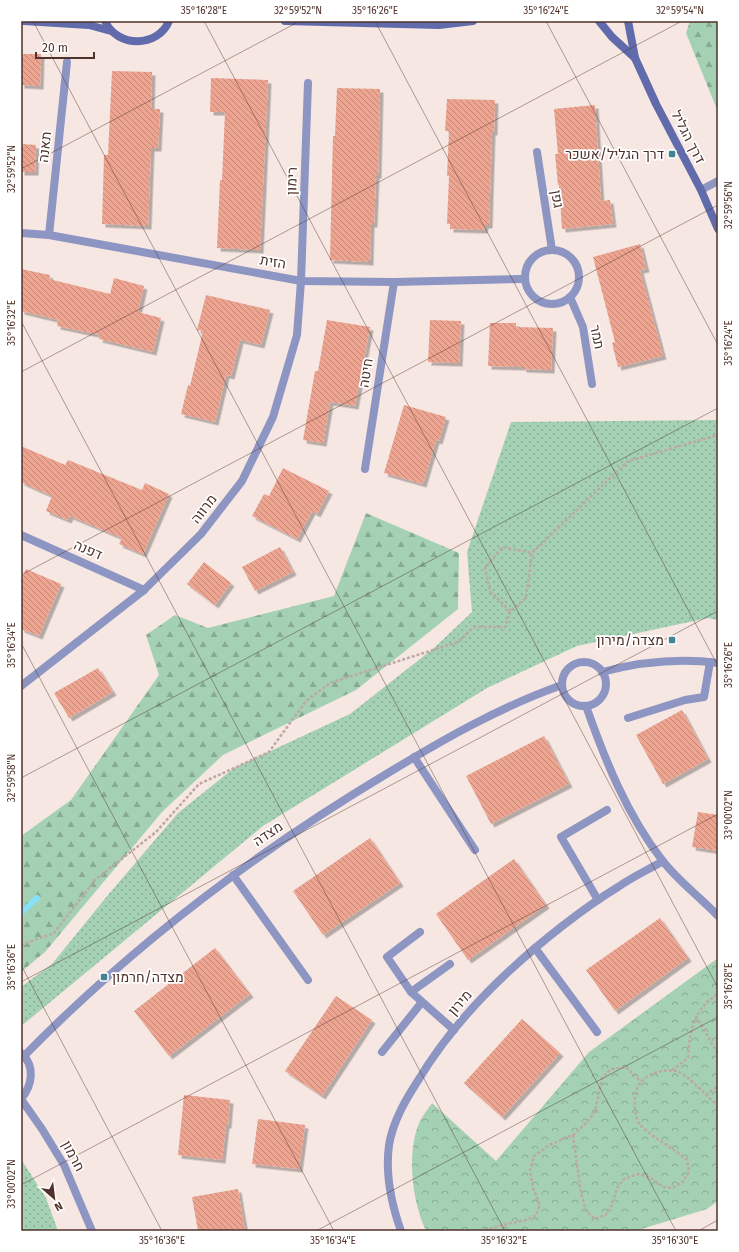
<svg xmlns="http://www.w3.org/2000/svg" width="739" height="1252" font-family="'Fira Sans',Heebo,sans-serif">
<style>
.grass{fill:url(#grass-dots)}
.forest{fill:url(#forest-firs)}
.park{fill:url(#park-crowns)}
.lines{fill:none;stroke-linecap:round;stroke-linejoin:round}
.stream{stroke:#89e0f6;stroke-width:6}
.building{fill:url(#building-back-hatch);filter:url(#shadow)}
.path{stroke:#bda8a3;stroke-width:2.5;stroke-dasharray:3 2;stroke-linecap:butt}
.lane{stroke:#8d95c2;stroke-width:8}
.street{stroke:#8d95c2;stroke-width:8}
.secondary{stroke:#616bac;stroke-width:8}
.ticks{fill:none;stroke:#4f322a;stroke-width:1;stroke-opacity:0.45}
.poi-dot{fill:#428495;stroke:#fff;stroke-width:1.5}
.labels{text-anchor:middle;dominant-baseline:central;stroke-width:3.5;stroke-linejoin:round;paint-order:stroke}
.street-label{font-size:14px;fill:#4f322a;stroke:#fff}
.poi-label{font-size:14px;fill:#4f322a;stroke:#fff;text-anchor:end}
.neatline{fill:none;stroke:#4f322a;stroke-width:1.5}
.ticks-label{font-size:10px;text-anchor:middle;fill:#4f322a}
</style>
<defs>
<pattern id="grass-dots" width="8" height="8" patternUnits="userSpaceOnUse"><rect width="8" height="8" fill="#a4d1b4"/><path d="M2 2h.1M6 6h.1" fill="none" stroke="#88aa93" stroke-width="1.8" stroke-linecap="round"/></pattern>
<pattern id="forest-firs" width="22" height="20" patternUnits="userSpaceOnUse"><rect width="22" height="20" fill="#a4d1b4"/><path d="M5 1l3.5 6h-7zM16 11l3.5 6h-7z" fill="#88aa93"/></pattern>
<pattern id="park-crowns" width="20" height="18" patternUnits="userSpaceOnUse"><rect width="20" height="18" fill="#a4d1b4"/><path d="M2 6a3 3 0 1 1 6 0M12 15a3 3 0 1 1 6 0" fill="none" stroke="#88aa93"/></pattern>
<pattern id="building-back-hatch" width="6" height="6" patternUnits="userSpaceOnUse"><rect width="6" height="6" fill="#eda591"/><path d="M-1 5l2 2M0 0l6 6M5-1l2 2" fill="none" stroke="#c28777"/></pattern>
<filter id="shadow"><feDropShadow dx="3.5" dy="3.5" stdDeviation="0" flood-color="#0004"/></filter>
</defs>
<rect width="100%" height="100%" fill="#f7e7e3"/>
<g class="grass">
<polygon points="718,420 718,620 708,618 577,646 487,688 263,826 25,1023 21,1025 21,987 52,964 108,895 178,813 234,768 350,714 434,648 472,612 467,552 511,422"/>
<polygon points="21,1159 46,1198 58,1231 21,1231"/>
</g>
<g class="forest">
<polygon points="690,21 718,21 718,112 686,33"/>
<polygon points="366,513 459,553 458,609 356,690 223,755 162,812 45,952 21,972 21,836 71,800 159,675 146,635 175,615 208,628 334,596"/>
</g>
<path class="park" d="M718,958v243l-11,8 -72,22h-209c-14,-29 -20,-80 -6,-110 3,-6 8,-12 12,-18l64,58 93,-109z"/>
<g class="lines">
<polyline class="stream" points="21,913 37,898"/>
</g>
<g class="building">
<polygon points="21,54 41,54 40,86 21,85"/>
<polygon points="112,71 152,72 151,109 160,109 158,148 151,148 148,226 102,224 104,155 108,155"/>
<polygon points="211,78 268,80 260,250 217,248 220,180 222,180 225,112 210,112"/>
<polygon points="337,88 380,89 378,175 376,175 374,224 371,224 370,262 330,260 332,174 333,136 335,136"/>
<polygon points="447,99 495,100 494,132 492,132 489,225 485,225 484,230 450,229 450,224 447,224 449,176 447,176 449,131 445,131"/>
<polygon points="595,105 601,201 610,200 613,224 562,229 559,185 558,185 555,154 558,154 554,109"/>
<polygon points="21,144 36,145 35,172 21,172"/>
<polygon points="640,244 646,269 640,270 663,356 618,367 612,343 615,342 593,257"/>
<polygon points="21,269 50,275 49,279 110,294 114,278 144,286 138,312 161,318 153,352 99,339 100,335 57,326 58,320 21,311"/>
<polygon points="206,295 270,310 261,345 240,340 231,376 226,375 215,422 181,414 188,385 190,386 203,331 197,330"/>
<polygon points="327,320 370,327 355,406 330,402 323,443 303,440 315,371 318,371"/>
<polygon points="430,320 461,321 459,363 428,362"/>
<polygon points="490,323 516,323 516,327 553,328 551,370 523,369 523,367 488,366"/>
<polygon points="404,405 446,417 439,441 436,440 423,484 384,473"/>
<polygon points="21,446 65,465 68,460 142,490 145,483 169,494 143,554 119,544 122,538 70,516 68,520 46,511 52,496 21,482"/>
<polygon points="283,468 329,491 317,514 312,511 297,539 252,516 264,494 269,496"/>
<polygon points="280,547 293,572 255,591 242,567"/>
<polygon points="204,562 231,583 215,605 187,584"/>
<polygon points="26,569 61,584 39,636 21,629 21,580"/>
<polygon points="98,668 113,692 69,718 54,693"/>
<polygon points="682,710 708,759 663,784 636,735"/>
<polygon points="544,736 569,784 491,824 466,776"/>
<polygon points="698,812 718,815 718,851 692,847"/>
<polygon points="370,838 400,883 323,935 293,891"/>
<polygon points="514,859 546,905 468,960 436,914"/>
<polygon points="660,918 688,958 615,1011 586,970"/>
<polygon points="215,948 250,994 169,1056 134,1011"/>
<polygon points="336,996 372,1020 322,1096 285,1071"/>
<polygon points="522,1019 560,1053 502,1117 464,1083"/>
<polygon points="184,1095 230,1100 228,1125 226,1125 222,1160 178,1155"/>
<polygon points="258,1119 305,1125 299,1169 252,1164"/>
<polygon points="238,1189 245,1231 198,1231 192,1197"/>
</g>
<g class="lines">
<g class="path">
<polyline points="510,611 490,591 485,568 502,547 532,553"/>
<polyline points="21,945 54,933 95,880 156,832 199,784 269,752 306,701 330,683 458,642 474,627 505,627 510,611 526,598 532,553 628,461 718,435"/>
<polyline points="696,1016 718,1054"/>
<path d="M672,1070l16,-12c2,-27 5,-49 30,-64"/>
<polyline points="706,1095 718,1086"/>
<path d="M573,1135l8,58 5,18 9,8 10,-4 5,-5 7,-22 7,-9 14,-5 11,3 15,10 8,1 11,-6 6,-11 -2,-11c-12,-11 -27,-18 -40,-29 -2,-2 -5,-4 -7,-6 -7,-11 -8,-34 2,-44 8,-9 25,-13 37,-9 7,2 32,28 39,34"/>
<polyline points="480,1231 511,1223 527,1220 536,1215 540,1205 533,1188 530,1170 534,1156 549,1145 573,1135 586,1123 595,1112 602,1078 611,1069 626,1067 641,1082"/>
</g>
<g class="lane">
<polyline points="701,190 718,181"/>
<polyline points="628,718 685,700 704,697 710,662"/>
<polyline points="414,757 475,850"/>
<polyline points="233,875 308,980"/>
<polyline points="598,900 561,837 607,810"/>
<polyline points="420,932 387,957 411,992 454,1030"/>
<polyline points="535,948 597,1032"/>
<polyline points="411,992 450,964"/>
<polyline points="382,1052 422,1002"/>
</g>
<g class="street">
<polyline points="537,152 552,250"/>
<polyline points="21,233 49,235 301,281 394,282 524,279"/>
<polyline points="49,235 67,62"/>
<circle cx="552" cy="277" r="27"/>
<polyline points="570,297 583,327 592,384"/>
<polyline points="365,469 394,282"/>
<polyline points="21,535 144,590"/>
<circle cx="584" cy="684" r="22"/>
<path d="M602,672c38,-10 77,-14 116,-9"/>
<polyline points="21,686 144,590 201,534 242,481 273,417 297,335 301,281 308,83"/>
<path d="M586,706c19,54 41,109 76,154 16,21 38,37 56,56"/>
<path d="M21,1053c15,13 11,33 0,46"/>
<path d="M24,1056c108,-110 232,-204 364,-283 56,-34 112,-66 174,-88"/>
<polyline points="21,1099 42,1129 64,1165 92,1231"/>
<path d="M401,1231c-10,-28 -16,-56 -12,-86 4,-24 17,-46 30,-66 36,-60 87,-109 142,-152 18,-14 37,-28 57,-40 14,-10 30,-17 45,-26"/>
</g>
<g class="secondary">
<polyline points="24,21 89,25 111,31"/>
<path d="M105,21c12,27 53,27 64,0"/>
<polyline points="285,21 439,25 473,21"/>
<polyline points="599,21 612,37 635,58"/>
<polyline points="628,21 635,58 656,104 701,190 718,229"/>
</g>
</g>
<path class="ticks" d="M33,21l643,1210M204,21l514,967M375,21l343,645M546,21l172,324M717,21l1,2M21,169l279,-148M21,321l484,910M21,372l661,-351M21,575l697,-370M21,643l313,588M21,778l697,-370M21,965l141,266M21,982l697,-371M21,1185l697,-371M316,1231l402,-214M698,1231l20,-11"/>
<g class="poi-dot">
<rect x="668" y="150" width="8" height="8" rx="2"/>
<rect x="668" y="636" width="8" height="8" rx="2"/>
<rect x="100" y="973" width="8" height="8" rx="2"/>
</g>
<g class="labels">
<g class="street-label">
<text transform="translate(688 137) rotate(63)">דרך הגליל</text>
<text transform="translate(45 147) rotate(-84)">תאנה</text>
<text transform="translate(292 181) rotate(-88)">רימון</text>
<text transform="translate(557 199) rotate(81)">גפן</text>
<text transform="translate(273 262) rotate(10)">הזית</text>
<text transform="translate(597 337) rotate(78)">תמר</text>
<text transform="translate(366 373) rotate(-81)">חיטה</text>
<text transform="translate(204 509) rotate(-52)">מרווה</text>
<text transform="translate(88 550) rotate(24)">דפנה</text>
<text transform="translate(268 834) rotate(-34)">מצדה</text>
<text transform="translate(460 1003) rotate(-49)">מירון</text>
<text transform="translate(73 1156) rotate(62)">חרמון</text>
</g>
<g class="poi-label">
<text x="664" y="154">דרך הגליל/אשכר</text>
<text x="664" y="640">מצדה/מירון</text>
<text x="112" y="977" text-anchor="start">מצדה/חרמון</text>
</g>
</g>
<rect width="739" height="1252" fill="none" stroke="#ffffff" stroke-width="44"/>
<g transform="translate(54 1198) rotate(152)" stroke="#ffffff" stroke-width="3" paint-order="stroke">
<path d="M0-3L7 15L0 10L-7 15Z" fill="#4f322a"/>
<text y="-6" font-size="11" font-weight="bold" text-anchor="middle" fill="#4f322a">N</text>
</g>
<path d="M36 52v6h58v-6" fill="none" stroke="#4f322a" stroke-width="2"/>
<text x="42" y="52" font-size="12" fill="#4f322a" stroke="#ffffff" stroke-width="3" paint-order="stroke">20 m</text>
<rect x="22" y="22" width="695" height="1208" class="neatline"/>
<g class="ticks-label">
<text x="204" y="14">35°16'28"E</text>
<text x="298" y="14">32°59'52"N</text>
<text x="375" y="14">35°16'26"E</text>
<text x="546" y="14">35°16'24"E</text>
<text x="680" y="14">32°59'54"N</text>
<text transform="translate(11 169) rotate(-90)" y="4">32°59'52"N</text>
<text transform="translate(728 205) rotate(-90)" y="4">32°59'56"N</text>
<text transform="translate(11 323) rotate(-90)" y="4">35°16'32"E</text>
<text transform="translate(728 343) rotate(-90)" y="4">35°16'24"E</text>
<text transform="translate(11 645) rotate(-90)" y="4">35°16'34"E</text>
<text transform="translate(728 665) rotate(-90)" y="4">35°16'26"E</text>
<text transform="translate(11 778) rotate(-90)" y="4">32°59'58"N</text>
<text transform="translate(728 815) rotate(-90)" y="4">33°00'02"N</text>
<text transform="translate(11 967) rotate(-90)" y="4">35°16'36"E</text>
<text transform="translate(728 986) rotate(-90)" y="4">35°16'28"E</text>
<text transform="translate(11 1184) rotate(-90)" y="4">33°00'02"N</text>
<text x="162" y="1244">35°16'36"E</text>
<text x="333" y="1244">35°16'34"E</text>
<text x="504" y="1244">35°16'32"E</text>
<text x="675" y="1244">35°16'30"E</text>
</g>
</svg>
